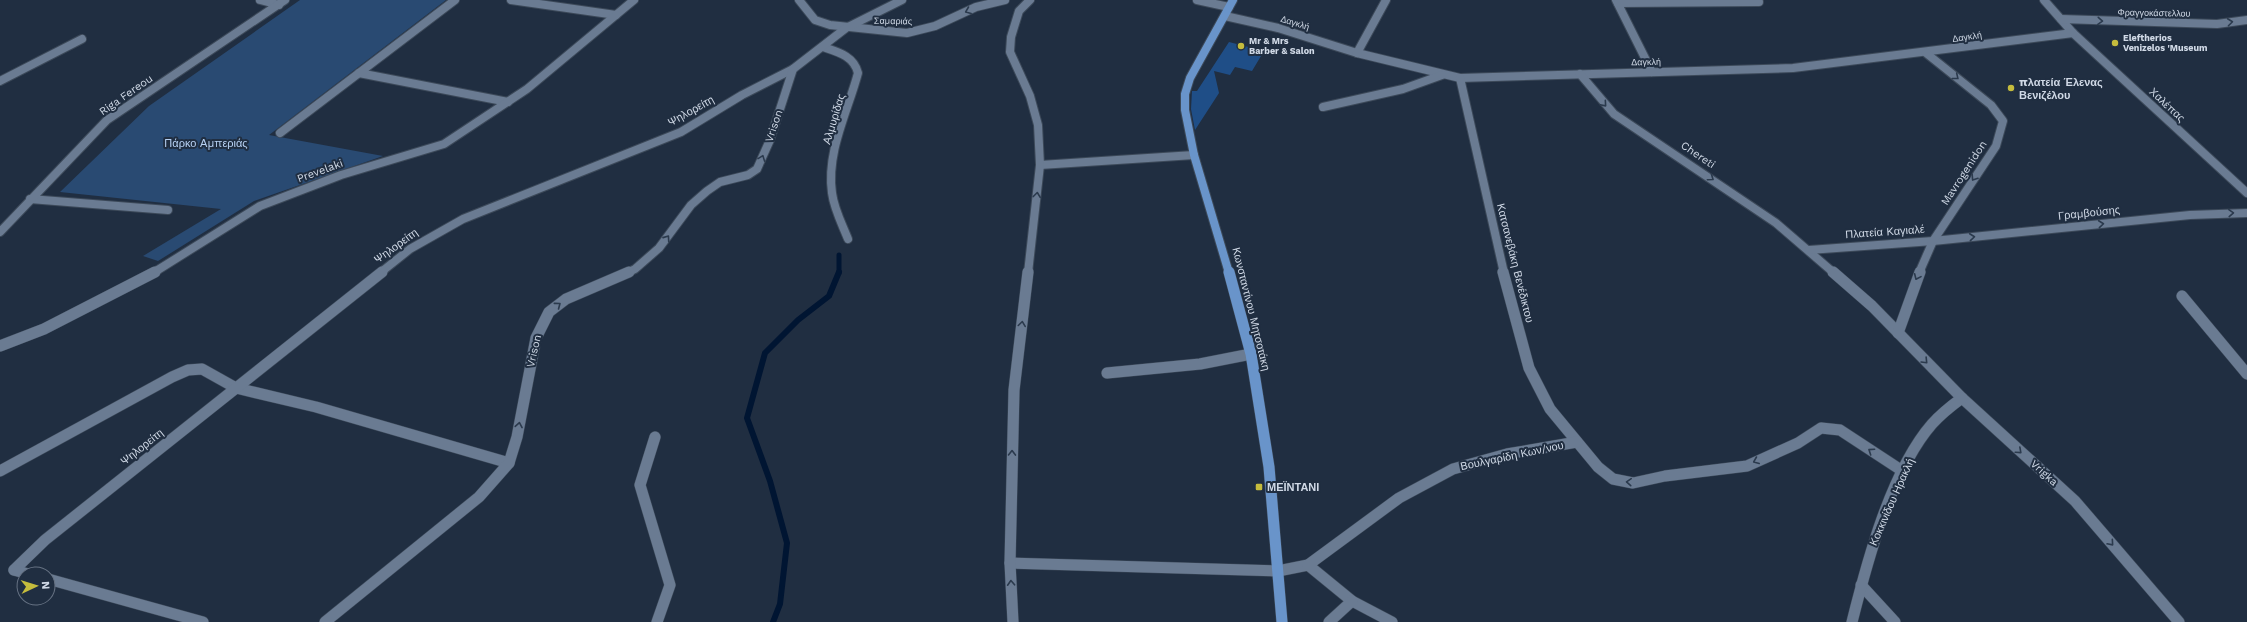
<svg xmlns="http://www.w3.org/2000/svg" width="2247" height="622" font-family="'Work Sans',sans-serif">
<style>
.green{fill:#294a72}
.lines{fill:none;stroke-linecap:round;stroke-linejoin:round}
.stream-far1{stroke:#001532;stroke-width:5}
.stream{stroke:#001532;stroke-width:6}
.building{fill:#1f4e87}
.minor-far1-casing{stroke:#3c4959;stroke-width:10}
.minor-casing{stroke:#3c4959;stroke-width:12}
.major-far1-casing{stroke:#3c4959;stroke-width:10}
.major-casing{stroke:#3c4959;stroke-width:12}
.minor-far1{stroke:#6a7b92;stroke-width:8}
.minor{stroke:#6a7b92;stroke-width:11}
.major-far1{stroke:#6994ca;stroke-width:8}
.major{stroke:#6994ca;stroke-width:11}
.oneway{stroke:#2b3a4d}
.poi-dot{fill:#c5bc3d;stroke:#202e41;stroke-width:1.5}
.labels{text-anchor:middle;dominant-baseline:central;stroke-width:4;stroke-linejoin:round;paint-order:stroke}
.far-street-label{font-size:9px;fill:#d0d9e6;stroke:#202e41}
.far-poi-label{font-size:9px;font-weight:bold;fill:#d0d9e6;stroke:#202e41;text-anchor:start}
.poi-label{font-size:11px;font-weight:bold;fill:#d0d9e6;stroke:#202e41;text-anchor:start}
.street-label{font-size:11px;fill:#d0d9e6;stroke:#202e41}
.park-label{font-size:11px;fill:#b8d2f4;stroke:#202e41}
</style>
<rect width="100%" height="100%" fill="#202e41"/>
<polygon class="green" points="300,0 446,0 269,135 383,156 254,201 158,261 143,256 221,209 60,192 149,106"/>
<g class="lines">
<polyline class="stream-far1" points="839,255 839,273"/>
<polyline class="stream" points="773,622 780,604 787,543 770,481 747,418 765,353 798,320 829,296 839,272"/>
</g>
<polygon class="building" points="1229,42 1264,51 1252,71 1235,67 1230,75 1214,71 1219,93 1195,130 1191,109 1192,91 1197,91"/>
<g class="lines">
<g class="minor-far1-casing">
<g id="minor-far1">
<polyline points="260,0 279,5"/>
<polyline points="511,0 616,15"/>
<polyline points="799,0 815,20 830,25 907,33 935,26 976,7 1005,0"/>
<polyline points="1197,0 1229,7"/>
<polyline points="1616,0 1652,72"/>
<polyline points="2044,0 2073,33 2247,193"/>
<polyline points="1618,3 1759,2"/>
<polyline points="1225,16 1278,28 1357,53 1460,78 1793,68 2073,33"/>
<polyline points="2061,19 2217,24 2247,20"/>
<path d="M823,47c15,5 31,9 35,26 -10,38 -32,79 -26,120 2,16 10,31 16,46"/>
<polyline points="1357,53 1386,0"/>
<polyline points="359,73 508,102"/>
<polyline points="1580,74 1614,114 1776,223 1834,273"/>
<polyline points="1460,78 1504,273"/>
<polyline points="0,81 82,39"/>
<polyline points="1323,107 1403,89 1442,75"/>
<polyline points="280,133 455,0"/>
<polyline points="1040,165 1194,155"/>
<polyline points="30,199 168,210"/>
<polyline points="0,232 107,120 285,0"/>
<polyline points="1809,250 1933,241 2190,215 2247,213"/>
<polyline points="153,273 260,206 341,175 444,144 527,89 634,0"/>
<polyline points="380,273 410,249 463,219 681,132 742,95 793,69 846,28 902,0"/>
<polyline points="627,273 635,269 659,248 691,205 707,191 720,182 748,175 757,169 770,140 793,69"/>
<polyline points="1028,273 1040,165 1038,125 1030,96 1010,52 1011,37 1019,11 1030,0"/>
<polyline points="1919,273 1933,241 1996,146 2003,121 1991,105 1926,53"/>
</g>
</g>
<g class="minor-casing">
<g id="minor">
<polyline points="1503,272 1529,368 1550,409 1598,467 1613,479 1633,483 1665,476 1747,466 1798,443 1821,428 1840,430 1904,472"/>
<polyline points="1833,272 1872,306 1962,398 2075,501 2179,622"/>
<polyline points="2182,296 2247,374"/>
<polyline points="1898,333 1920,272"/>
<polyline points="0,346 44,329 155,272"/>
<polyline points="1107,373 1200,364 1251,354"/>
<polyline points="655,437 640,485 670,585 657,622"/>
<polyline points="0,471 172,377 188,370 202,369 236,388 316,407 509,463"/>
<polyline points="1010,563 1278,571 1308,565 1399,498 1453,469 1507,454 1577,442"/>
<polyline points="1308,565 1352,601 1392,622"/>
<polyline points="14,570 45,540 382,272"/>
<polyline points="14,570 28,574"/>
<polyline points="48,579 203,622"/>
<polyline points="1861,585 1895,622"/>
<polyline points="325,622 479,497 509,463 517,437 536,338 549,312 566,299 629,272"/>
<polyline points="1013,622 1010,563 1014,390 1028,272"/>
<polyline points="1329,622 1352,601"/>
<path d="M1852,622c15,-60 39,-151 80,-198 9,-10 19,-18 30,-26"/>
</g>
</g>
<g class="major-far1-casing">
<polyline id="major-far1" points="1229,273 1194,155 1185,110 1185,94 1190,78 1233,0"/>
</g>
<g class="major-casing">
<polyline id="major" points="1229,272 1251,354 1269,467 1282,622"/>
</g>
<use href="#minor-far1" class="minor-far1"/>
<use href="#minor" class="minor"/>
<use href="#major-far1" class="major-far1"/>
<use href="#major" class="major"/>
</g>
<defs><path id="oneway-chevron" d="M-2-3.5L2.5 0L-2 3.5" fill="none" stroke-width="1.6" stroke-linecap="round" stroke-linejoin="round"/></defs>
<g class="oneway">
<use href="#oneway-chevron" transform="translate(968 11) rotate(158)"/>
<use href="#oneway-chevron" transform="translate(2100 21) rotate(4)"/>
<use href="#oneway-chevron" transform="translate(2230 22) rotate(-7)"/>
<use href="#oneway-chevron" transform="translate(1956 77) rotate(39)"/>
<use href="#oneway-chevron" transform="translate(1604 104) rotate(49)"/>
<use href="#oneway-chevron" transform="translate(762 158) rotate(-69)"/>
<use href="#oneway-chevron" transform="translate(1711 178) rotate(35)"/>
<use href="#oneway-chevron" transform="translate(1974 178) rotate(123)"/>
<use href="#oneway-chevron" transform="translate(1037 195) rotate(-83)"/>
<use href="#oneway-chevron" transform="translate(2231 213) rotate(-3)"/>
<use href="#oneway-chevron" transform="translate(2101 224) rotate(-6)"/>
<use href="#oneway-chevron" transform="translate(1972 237) rotate(-6)"/>
<use href="#oneway-chevron" transform="translate(667 238) rotate(-55)"/>
<use href="#oneway-chevron" transform="translate(1917 277) rotate(114)"/>
<use href="#oneway-chevron" transform="translate(558 305) rotate(-37)"/>
<use href="#oneway-chevron" transform="translate(1022 324) rotate(-82)"/>
<use href="#oneway-chevron" transform="translate(1925 361) rotate(46)"/>
<use href="#oneway-chevron" transform="translate(519 425) rotate(-80)"/>
<use href="#oneway-chevron" transform="translate(1871 451) rotate(-146)"/>
<use href="#oneway-chevron" transform="translate(2019 451) rotate(42)"/>
<use href="#oneway-chevron" transform="translate(1012 453) rotate(-89)"/>
<use href="#oneway-chevron" transform="translate(1756 461) rotate(157)"/>
<use href="#oneway-chevron" transform="translate(1629 482) rotate(-176)"/>
<use href="#oneway-chevron" transform="translate(2111 543) rotate(49)"/>
<use href="#oneway-chevron" transform="translate(1011 583) rotate(-93)"/>
</g>
<g class="poi-dot">
<circle cx="2115" cy="43" r="4"/>
<circle cx="1241" cy="46" r="4"/>
<circle cx="2011" cy="88" r="4"/>
<rect x="1255" y="483" width="8" height="8" rx="2"/>
</g>
<g class="labels">
<g class="far-street-label">
<text transform="translate(2154 13) rotate(1)">Φραγγοκάστελλου</text>
<text transform="translate(893 21) rotate(1)">Σαμαριάς</text>
<text transform="translate(1295 23) rotate(17)">Δαγκλή</text>
<text transform="translate(1967 37) rotate(-8)">Δαγκλή</text>
<text transform="translate(1646 62) rotate(-1)">Δαγκλή</text>
</g>
<g class="far-poi-label">
<text x="2123" y="38">Eleftherios<tspan x="2123" dy="10">Venizelos 'Museum</tspan></text>
<text x="1249" y="41">Mr &amp; Mrs<tspan x="1249" dy="10">Barber &amp; Salon</tspan></text>
</g>
<g class="poi-label">
<text x="2019" y="82">πλατεία Έλενας<tspan x="2019" dy="13">Βενιζέλου</tspan></text>
<text x="1267" y="487">ΜΕΪΝΤΑΝΙ</text>
</g>
<g class="street-label">
<text transform="translate(126 95) rotate(-35)">Riga Fereou</text>
<text transform="translate(2167 105) rotate(43)">Χαλέπας</text>
<text transform="translate(691 111) rotate(-29)">Ψηλορείτη</text>
<text transform="translate(834 119) rotate(-73)">Αλμυρίδας</text>
<text transform="translate(774 126) rotate(-71)">Vrison</text>
<text transform="translate(1698 155) rotate(34)">Chereti</text>
<text transform="translate(320 171) rotate(-20)">Prevelaki</text>
<text transform="translate(1964 173) rotate(-57)">Mavrogenidon</text>
<text transform="translate(2089 213) rotate(-6)">Γραμβούσης</text>
<text transform="translate(1885 232) rotate(-4)">Πλατεία Καγιαλέ</text>
<text transform="translate(396 246) rotate(-36)">Ψηλορείτη</text>
<text transform="translate(1515 263) rotate(76)">Κατσανεβάκη Βενέδικτου</text>
<text transform="translate(1251 309) rotate(76)">Κωνσταντίνου Μητσοτάκη</text>
<text transform="translate(534 351) rotate(-77)">Vrison</text>
<text transform="translate(142 447) rotate(-38)">Ψηλορείτη</text>
<text transform="translate(1512 456) rotate(-12)">Βουλγαρίδη Κων/νου</text>
<text transform="translate(2044 473) rotate(42)">Vrigka</text>
<text transform="translate(1892 502) rotate(-66)">Κοκκινίδου Ηρακλή</text>
</g>
<g class="park-label">
<text x="206" y="143">Πάρκο Αμπεριάς</text>
</g>
</g>
<g transform="translate(36 586) rotate(86)"><circle r="19" fill="#202e41" stroke="#667283"/>
<path d="M0-3L7 15L0 10L-7 15Z" fill="#c5bc3d"/>
<text y="-6" font-size="11" font-weight="bold" text-anchor="middle" fill="#d0d9e6">N</text>
</g>
</svg>
